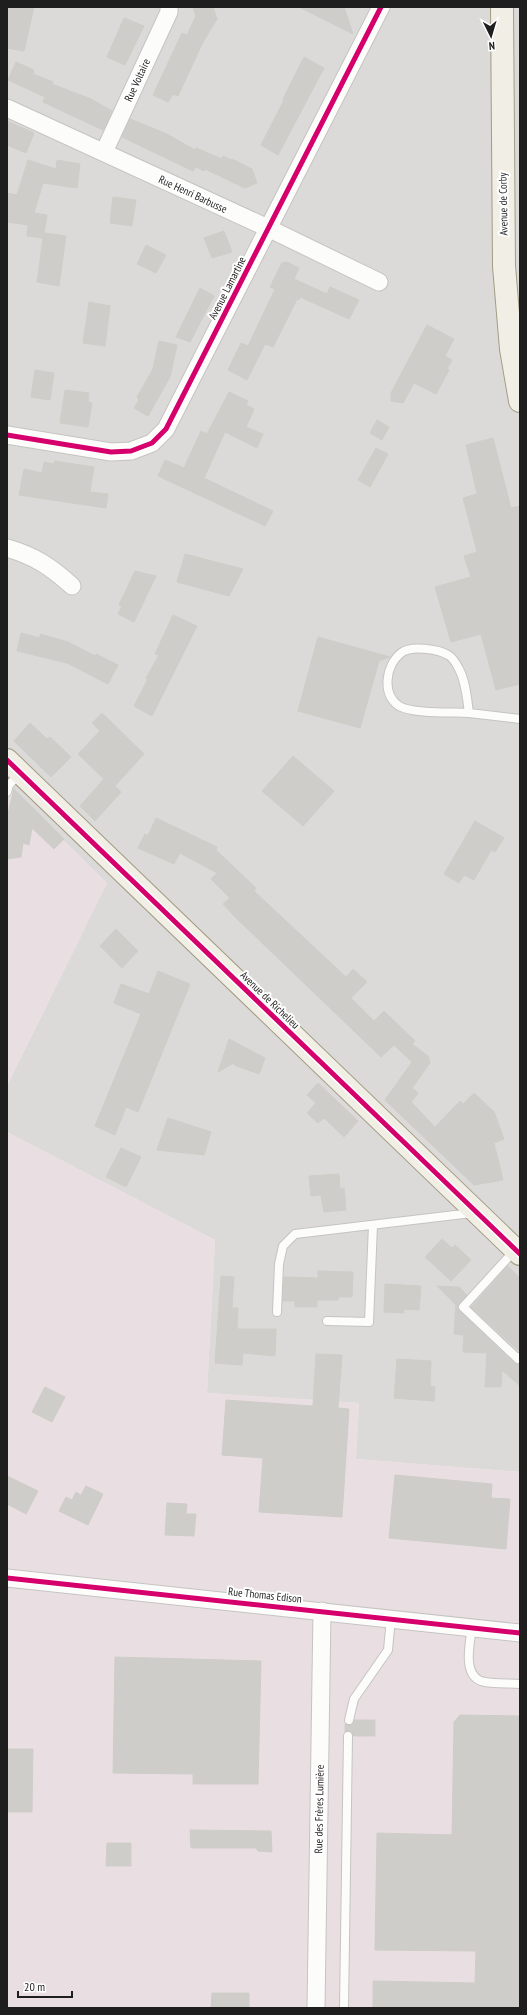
<svg xmlns="http://www.w3.org/2000/svg" width="527" height="2015" font-family="'PT Sans Narrow',sans-serif">
<style>
.residential{fill:#dbdad8}
.industrial{fill:#e9dfe3}
.building{fill:#cecdc9;stroke:#cfcdc8}
.lines{fill:none;stroke-linecap:round;stroke-linejoin:round}
.service-casing{stroke:#c5c4c2;stroke-width:10}
.minor-casing{stroke:#c5c4c2;stroke-width:19}
.primary-casing{stroke:#a29c84;stroke-width:24}
.service{stroke:#fcfcfb;stroke-width:8}
.minor{stroke:#fcfcfb;stroke-width:17}
.primary{stroke:#f0eee5;stroke-width:22}
.cycleway-casing{stroke:#fff;stroke-width:8}
.cycleway{stroke:#d6006c;stroke-width:5}
.labels{text-anchor:middle;dominant-baseline:central;stroke-width:4;stroke-linejoin:round;paint-order:stroke}
.street-label{font-size:11px;fill:#1e1e1e;stroke:#fff}
</style>
<rect width="100%" height="100%" fill="#ecebe6"/>
<polygon class="residential" points="7,7 520,7 520,1472 356,1459 359,1403 207,1393 215,1240 7,1132 7,1086 107,883 7,785"/>
<g class="industrial">
<polygon points="7,785 107,883 7,1086"/>
<polygon points="7,1132 215,1240 207,1393 359,1403 356,1459 520,1472 520,2008 7,2008"/>
</g>
<g class="building">
<polygon points="9,7 34,7 24,51 7,48 9,32 7,31"/>
<polygon points="193,7 213,7 217,19 202,44 178,96 173,94 168,102 153,95 182,33 187,35 196,16"/>
<polygon points="299,7 344,7 353,34"/>
<polygon points="124,18 144,26 125,65 107,57"/>
<polygon points="304,57 324,68 278,155 261,145 284,100 283,99"/>
<polygon points="16,62 34,70 33,74 53,82 52,84 91,99 112,111 103,130 43,102 45,97 8,80"/>
<polygon points="130,119 167,134 195,150 196,148 222,159 223,156 231,160 232,159 252,169 257,183 245,188 205,169 204,171 196,167 193,171 122,137"/>
<polygon points="7,121 34,133 26,153 7,145"/>
<polygon points="28,160 56,169 57,160 80,164 77,188 43,183 34,213 47,215 44,233 66,236 59,286 37,282 43,238 27,236 28,225 7,222 7,193 17,195"/>
<polygon points="113,197 136,200 132,226 110,223"/>
<polygon points="224,231 232,252 212,258 204,238"/>
<polygon points="146,245 166,255 156,273 137,264"/>
<polygon points="287,262 299,268 294,279 327,294 330,287 359,300 349,319 300,297 299,300 297,299 273,347 265,344 247,380 228,370 241,343 248,346 275,289 270,287 282,263"/>
<polygon points="200,288 214,296 190,342 176,337"/>
<polygon points="89,302 110,306 105,346 83,343"/>
<polygon points="427,325 454,339 445,356 452,360 447,369 449,370 436,394 414,383 403,403 391,401 391,393"/>
<polygon points="159,341 177,345 170,377 148,416 134,408 139,400 137,397 153,369"/>
<polygon points="35,370 54,373 50,400 31,397"/>
<polygon points="65,390 89,393 88,402 92,403 88,427 60,423"/>
<polygon points="229,392 248,401 246,405 254,409 246,427 263,434 257,448 225,432 204,478 273,511 265,526 158,476 165,460 184,468 201,431 207,434"/>
<polygon points="377,420 389,427 382,440 370,433"/>
<polygon points="493,438 511,508 520,506 520,684 496,690 481,634 451,642 435,587 471,577 464,556 477,552 463,498 477,494 466,445"/>
<polygon points="376,448 388,454 370,487 358,480"/>
<polygon points="55,461 94,467 90,492 108,494 106,508 19,495 24,469 42,473 44,462 54,464"/>
<polygon points="185,554 243,569 229,596 177,582"/>
<polygon points="135,571 156,576 134,622 118,614 122,606 119,605"/>
<polygon points="173,615 197,626 152,716 134,706 148,679 146,678 159,655 155,654"/>
<polygon points="21,633 40,638 40,634 68,642 95,656 96,654 118,665 108,684 67,663 17,651"/>
<polygon points="318,637 390,657 379,661 360,728 298,711"/>
<polygon points="102,713 144,754 115,786 121,792 95,821 80,806 104,779 78,754 100,731 92,723"/>
<polygon points="30,723 47,739 50,737 71,757 51,777 14,741"/>
<polygon points="293,756 334,791 303,826 262,791"/>
<polygon points="14,789 64,839 54,849 32,828 29,845 23,843 21,857 7,859 7,817"/>
<polygon points="156,818 217,847 216,850 256,888 254,891 346,977 353,969 367,982 351,998 374,1021 384,1011 415,1041 412,1044 428,1056 430,1063 412,1088 418,1093 411,1102 435,1127 460,1101 463,1104 474,1093 494,1112 504,1139 494,1143 503,1180 474,1185 385,1100 412,1062 394,1045 381,1057 235,917 223,904 230,898 211,879 217,873 180,853 174,864 138,848 145,834 148,836"/>
<polygon points="475,821 504,838 495,852 491,850 474,880 464,875 459,883 444,874"/>
<polygon points="116,929 138,951 122,968 100,946"/>
<polygon points="158,971 190,984 138,1112 126,1107 115,1135 95,1126 141,1014 114,1003 121,984 149,994"/>
<polygon points="229,1039 265,1058 259,1074 234,1065 235,1062 218,1072"/>
<polygon points="318,1083 358,1121 344,1137 324,1118 318,1123 307,1113 316,1103 307,1095"/>
<polygon points="168,1118 211,1132 204,1155 157,1150"/>
<polygon points="121,1148 141,1157 126,1187 106,1177"/>
<polygon points="339,1174 340,1189 344,1188 346,1210 324,1212 321,1195 311,1196 309,1176"/>
<polygon points="442,1239 452,1248 455,1245 471,1260 451,1281 425,1257"/>
<polygon points="508,1266 520,1278 520,1352 471,1307"/>
<polygon points="318,1271 353,1272 352,1297 339,1297 338,1300 317,1300 317,1307 295,1307 295,1301 283,1301 284,1277 318,1278"/>
<polygon points="221,1276 234,1277 232,1308 238,1308 237,1329 276,1329 275,1356 243,1353 242,1365 215,1363"/>
<polygon points="385,1284 421,1286 419,1310 404,1309 404,1313 384,1312"/>
<polygon points="437,1286 459,1287 467,1295 459,1304 458,1309 514,1363 520,1364 520,1386 502,1370 501,1387 485,1387 487,1353 463,1352 464,1335 454,1334 456,1305"/>
<polygon points="316,1354 342,1355 338,1408 349,1409 342,1517 259,1512 263,1458 222,1455 226,1400 313,1406"/>
<polygon points="397,1359 431,1361 430,1386 435,1387 434,1401 394,1398"/>
<polygon points="45,1387 65,1397 52,1422 32,1412"/>
<polygon points="395,1475 492,1484 491,1498 510,1499 506,1549 389,1538"/>
<polygon points="7,1476 38,1491 26,1514 7,1504"/>
<polygon points="86,1486 103,1494 88,1525 59,1511 66,1497 72,1500 76,1492 81,1495"/>
<polygon points="167,1503 187,1504 186,1514 196,1514 194,1536 165,1535"/>
<polygon points="115,1657 261,1661 258,1784 193,1784 193,1774 113,1773"/>
<polygon points="460,1715 520,1716 520,2008 373,2008 373,1981 475,1983 476,1951 375,1950 377,1833 452,1835 454,1722"/>
<polygon points="355,1720 375,1720 375,1736 354,1736 350,1731 345,1732 345,1724 351,1725"/>
<polygon points="7,1749 33,1749 32,1812 7,1812"/>
<polygon points="190,1830 271,1831 272,1852 258,1851 256,1848 191,1848"/>
<polygon points="107,1843 131,1843 131,1866 106,1866"/>
<polygon points="212,1993 249,1993 249,2008 211,2008"/>
</g>
<g class="lines">
<g class="service-casing">
<g id="service">
<path d="M469,713c-2,-14 -3,-31 -10,-44 -2,-4 -7,-12 -11,-14 -10,-6 -37,-10 -47,-2 -15,12 -20,41 -2,53 14,8 53,6 70,7 17,2 34,4 51,6"/>
<polyline points="7,792 9,785 20,773"/>
<polyline points="515,1250 463,1307 518,1359 520,1357"/>
<polyline points="277,1312 279,1264 283,1246 295,1234 472,1213"/>
<polyline points="327,1321 369,1322 373,1225"/>
<path d="M472,1627c-2,16 -11,51 13,55 11,2 24,1 35,2"/>
<polyline points="349,1720 354,1699 388,1650 391,1618"/>
<polyline points="344,2008 348,1736"/>
</g>
</g>
<g class="minor-casing">
<g id="minor">
<polyline points="7,108 270,229 379,282"/>
<polyline points="104,152 169,12 169,7"/>
<polyline points="7,435 111,452 131,451 152,443 166,429 381,7"/>
<path d="M7,548c28,8 44,19 65,38"/>
<polyline points="7,1578 520,1633"/>
<polyline points="316,2008 322,1611"/>
</g>
</g>
<g class="primary-casing">
<g id="primary">
<polyline points="502,7 504,266 511,349 520,401"/>
<polyline points="7,760 520,1254"/>
</g>
</g>
<use href="#service" class="service"/>
<use href="#minor" class="minor"/>
<use href="#primary" class="primary"/>
<g class="cycleway-casing">
<g id="cycleway">
<polyline points="7,435 111,452 131,451 152,443 166,429 381,7"/>
<polyline points="7,760 520,1254"/>
<polyline points="7,1578 520,1633"/>
</g>
</g>
<use href="#cycleway" class="cycleway"/>
</g>
<g class="labels">
<g class="street-label">
<text transform="translate(137 80) rotate(-65)">Rue Voltaire</text>
<text transform="translate(193 194) rotate(25)">Rue Henri Barbusse</text>
<text transform="translate(503 204) rotate(-91)">Avenue de Corby</text>
<text transform="translate(227 288) rotate(-63)">Avenue Lamartine</text>
<text transform="translate(270 1000) rotate(44)">Avenue de Richelieu</text>
<text transform="translate(265 1595) rotate(6)">Rue Thomas Edison</text>
<text transform="translate(319 1809) rotate(-89)">Rue des Frères Lumière</text>
</g>
</g>
<rect width="527" height="2015" fill="none" stroke="#1e1e1e" stroke-width="16"/>
<g transform="translate(491 36) rotate(175)" stroke="#ffffff" stroke-width="3" paint-order="stroke">
<path d="M0-3L7 15L0 10L-7 15Z" fill="#1e1e1e"/>
<text y="-6" font-size="11" font-weight="bold" text-anchor="middle" fill="#1e1e1e">N</text>
</g>
<path d="M18 1991v6h54v-6" fill="none" stroke="#1e1e1e" stroke-width="2"/>
<text x="24" y="1991" font-size="12" fill="#1e1e1e" stroke="#ffffff" stroke-width="3" paint-order="stroke">20 m</text>
</svg>
